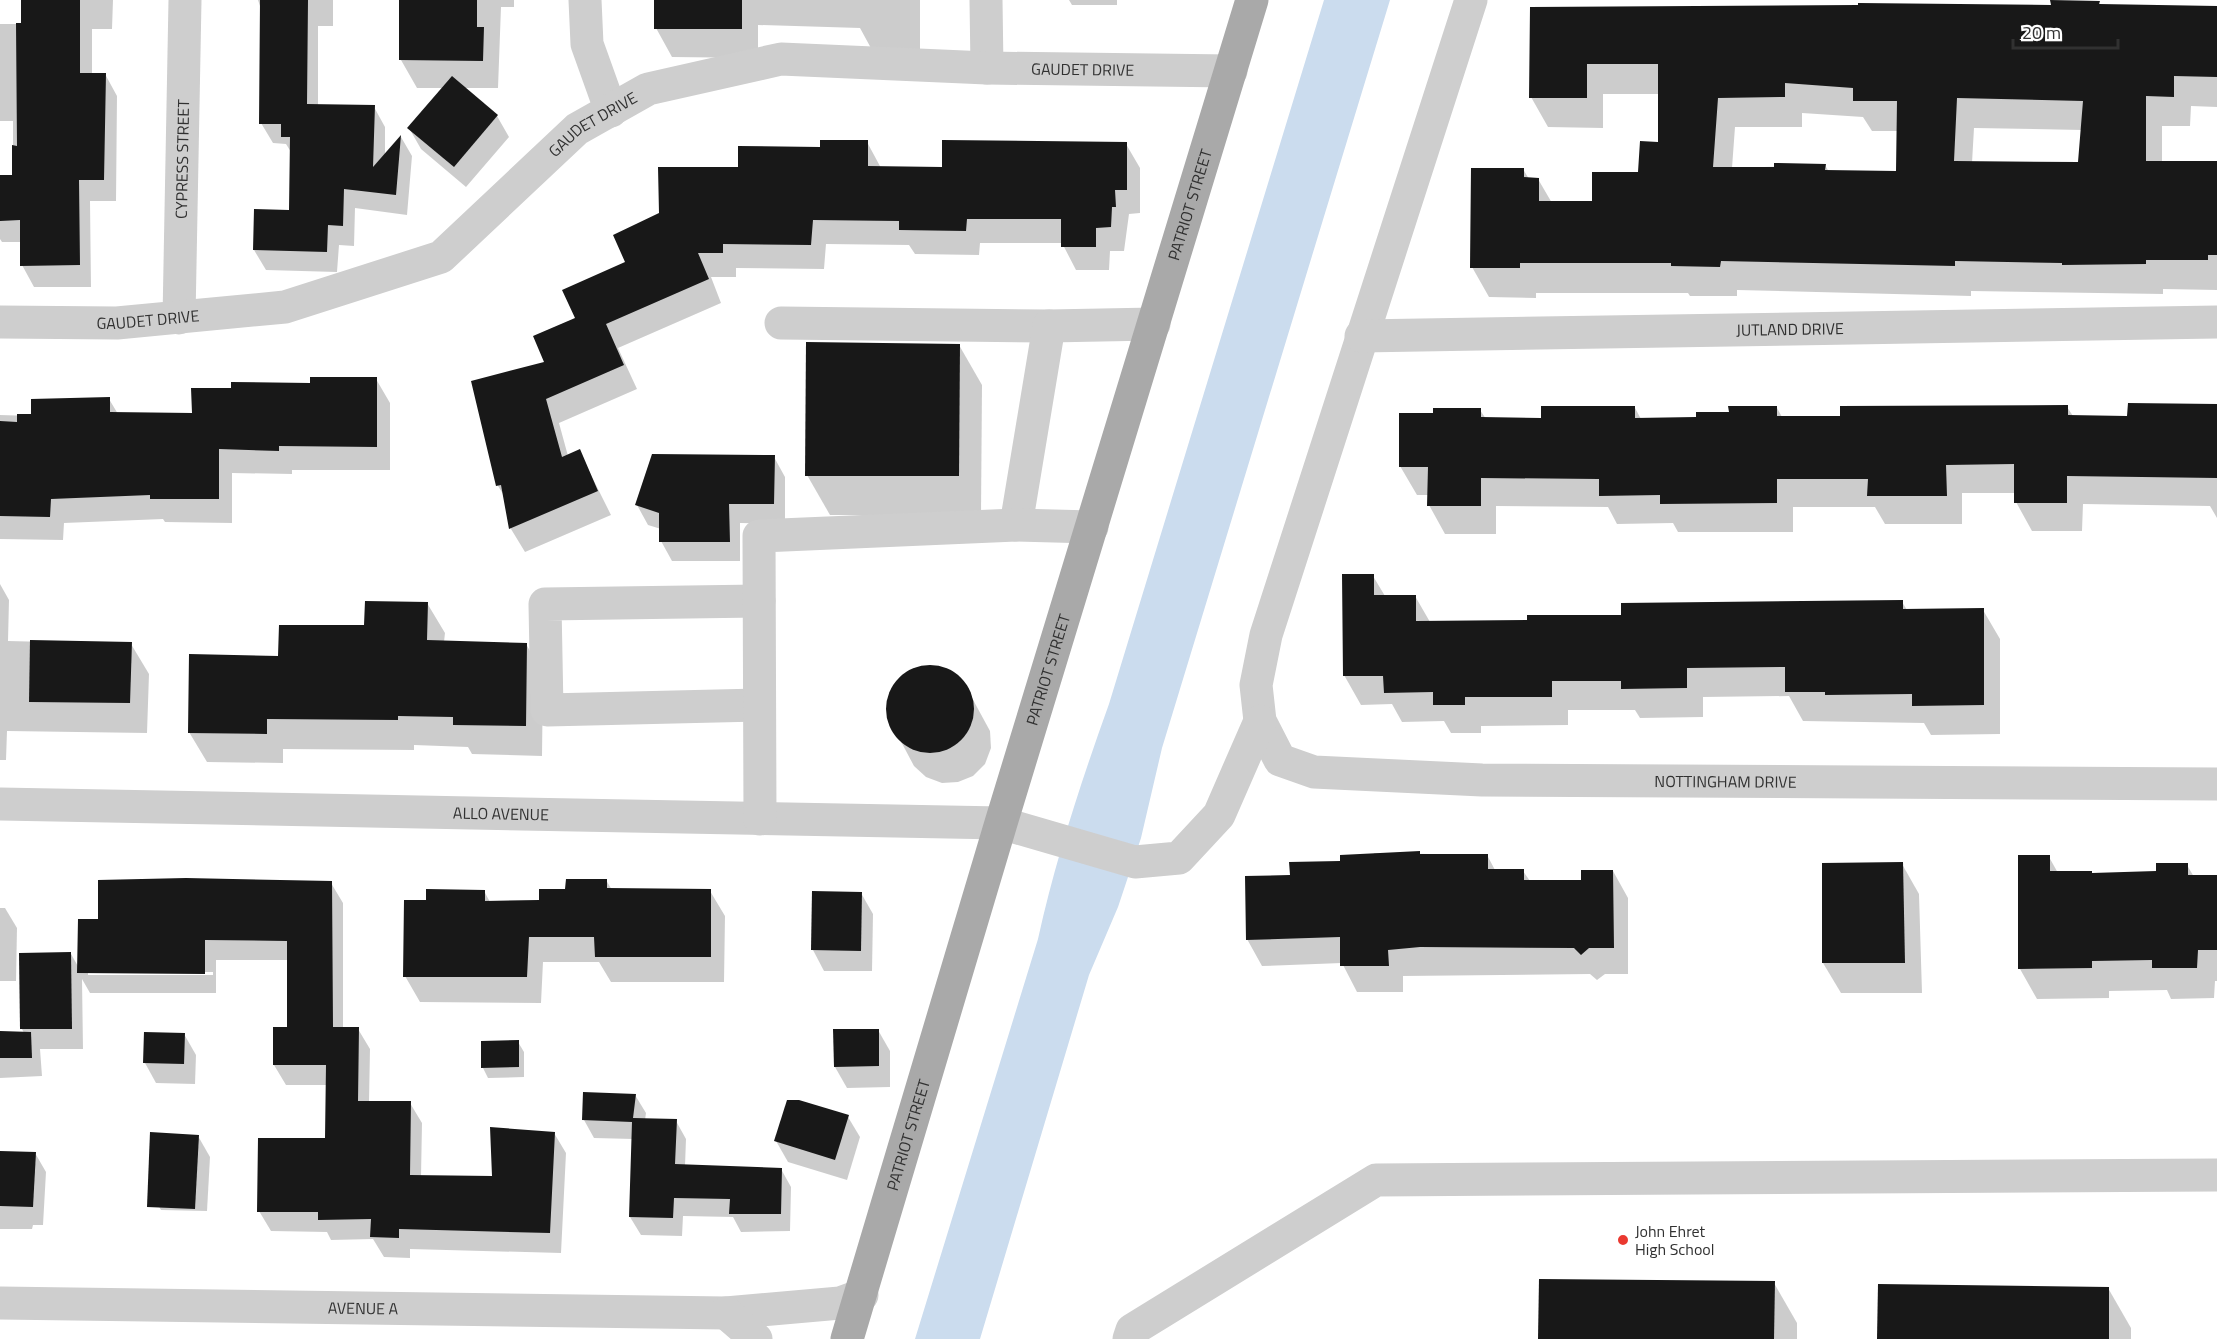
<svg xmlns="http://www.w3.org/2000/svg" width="2217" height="1339" font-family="'Titillium Web',sans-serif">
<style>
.water{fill:#cbdcee}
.shadow{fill:#0003;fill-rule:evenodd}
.building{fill:#181818;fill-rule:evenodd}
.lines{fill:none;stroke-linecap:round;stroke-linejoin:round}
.minor{stroke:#cecece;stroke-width:33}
.major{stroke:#a9a9a9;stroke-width:33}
.poi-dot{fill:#ea3930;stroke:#fff;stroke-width:2}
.labels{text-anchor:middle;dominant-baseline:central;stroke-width:6;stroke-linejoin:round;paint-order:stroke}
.street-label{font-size:16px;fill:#313131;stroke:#fff}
.poi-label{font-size:16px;fill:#313131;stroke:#fff;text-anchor:start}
</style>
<rect width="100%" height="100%" fill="#fff"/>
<path class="water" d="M1324,0h66l-228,748 -21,90 -23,69 -29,68 -109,364h-65l123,-400c18,-81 43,-157 71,-235z"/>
<g class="shadow">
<polygon points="22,0 113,0 112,29 92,29 92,74 105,74 117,96 116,201 90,201 91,287 34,287 22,265 22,242 2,242 0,239 0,176 13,177 13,121 0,121 0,24 22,24"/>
<polygon points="258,0 333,0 333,26 318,26 318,106 374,107 385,127 385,156 401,137 412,156 407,215 355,208 354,246 339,245 337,272 266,270 254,250 291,212 291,152 286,144 273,143 261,123 262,12"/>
<polygon points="401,0 514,0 514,7 501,7 498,88 464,88 497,116 509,137 466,187 421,149 409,128 444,88 417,88 401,60"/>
<polygon points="656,0 920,0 920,50 872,50 860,28 758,25 758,58 672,57 656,28"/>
<polygon points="1069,0 1117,0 1117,5 1072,5"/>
<path d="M2099,2l2,4h116v101l-26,-1 -1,20h-28v36l55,1v127l-54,-1v5l-192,-3v5l-234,-6v6h-47l-2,-3h-152v5l-47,-1 -17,-30 51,-98 6,10h9l14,24h42l46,-30 20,-29v-50h-57v34l-55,-1 -17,-30 1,-89 520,-2zM1802,113l61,4 9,14h26v42l-69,-1 -4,-7 -93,3 3,-41h67zM1974,128l108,2 -2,33h-108z"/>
<polygon points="867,142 881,168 943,169 1126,144 1140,168 1140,213 1129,214 1124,251 1110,251 1109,270 1076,270 1062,243 980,243 979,255 915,254 909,245 826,244 824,269 736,268 736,277 711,277 721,303 618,348 637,389 559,423 568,456 579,451 611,515 525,552 511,529 505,497 498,486 546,363 577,319 627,263 660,214 740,168 822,149"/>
<polygon points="959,345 982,385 981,515 830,515 807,475"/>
<polygon points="376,379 390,403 390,470 292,470 292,474 232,473 232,523 165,522 163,519 64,523 63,540 0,539 0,415 33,416 109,399 118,414 193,415 232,389"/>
<polygon points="2217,405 2217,518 2210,506 2083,504 2082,531 2032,531 2016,502 2016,493 1962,493 1962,524 1885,524 1875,507 1793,507 1793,532 1678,532 1673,523 1617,524 1608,507 1496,506 1496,534 1445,534 1429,505 1429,495 1417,495 1400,466 1435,415 1480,410 1486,419 1543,420 1635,408 1641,419 1697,419 1777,408 1782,417 1841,417 2067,407 2073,416 2129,417"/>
<polygon points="774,457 785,477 785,524 740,523 740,561 672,561 661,541 661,529 648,525 637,505"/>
<polygon points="1373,576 1385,596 1415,596 1430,622 1529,621 1902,602 1907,610 1983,610 2000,639 2000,734 1931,735 1924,723 1803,721 1789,696 1703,697 1703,717 1640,718 1635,710 1568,710 1568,725 1481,726 1481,733 1451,733 1444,721 1402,722 1392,704 1361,705 1344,675"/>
<polygon points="0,584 9,600 8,641 131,644 149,674 147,733 7,731 6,760 0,760"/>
<polygon points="427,603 445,633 444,642 526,644 543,674 542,756 472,754 468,747 414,745 414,750 283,749 283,763 207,762 189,732 280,657"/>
<polygon points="937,667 952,673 965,685 990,731 991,748 985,764 973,776 958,782 942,783 926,777 914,766 889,719 889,702 894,687 905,675 921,668"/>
<polygon points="1374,853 1487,855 1495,870 1523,871 1530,881 1582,881 1613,871 1628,898 1628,974 1605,974 1597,980 1590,974 1403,976 1403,992 1357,992 1342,963 1262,966 1247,939 1291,876 1373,857"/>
<polygon points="2049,857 2058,873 2092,875 2158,872 2187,865 2194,877 2217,877 2217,981 2215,981 2214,998 2171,999 2167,990 2109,991 2109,998 2037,999 2020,969"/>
<polygon points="1902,864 1919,894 1922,993 1841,993 1823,963"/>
<polygon points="606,880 612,890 710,891 725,916 724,982 611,982 599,962 543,962 541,1003 420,1002 405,976 427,902 484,891 490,902 540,902 567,891"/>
<path d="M331,883l12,20v126h15l12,20 -1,53 41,1 12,20 -1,54 72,1 61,-45 12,20 -5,100 -151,-4v9l-26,-1 -11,-18 -42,1 -4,-8 -56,-1 -12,-20 67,-71 1,-55h-41l-12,-20 14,-36v-69h-72v33h-126l-8,-14 1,70h-43l2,27 -42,2v-46l24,1 -2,-4 49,-75 8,14 20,-48zM88,972h125v3h-125z"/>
<polygon points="861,893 873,914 872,971 824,971 813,950"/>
<polygon points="0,908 5,908 17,928 16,981 0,981"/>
<polygon points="878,1030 890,1051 890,1087 847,1088 835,1067 835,1031"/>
<polygon points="184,1034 196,1055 195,1084 156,1083 145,1063"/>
<polygon points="518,1042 524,1052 524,1077 488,1078 483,1068"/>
<polygon points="635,1095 646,1113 645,1120 676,1121 686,1139 685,1166 781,1169 791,1187 790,1231 741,1232 733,1217 683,1216 682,1236 641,1235 630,1217 633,1139 594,1138 584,1120"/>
<polygon points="848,1117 860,1137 847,1180 788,1162 776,1141"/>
<polygon points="198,1136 210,1157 207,1211 161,1210 149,1190"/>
<polygon points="0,1152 35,1153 46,1172 43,1225 33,1225 32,1229 0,1229"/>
<polygon points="1774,1283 1797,1323 1797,1339 1539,1339"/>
<polygon points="2108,1288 2131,1328 2131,1339 1879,1339"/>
</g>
<g class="building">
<polygon points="21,0 80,0 80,73 106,73 104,180 79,180 80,265 20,266 20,220 0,221 0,175 12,175 12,145 17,146 16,23 21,23"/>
<polygon points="260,0 308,0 307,104 375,105 373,167 401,135 396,195 344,189 343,226 328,225 327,252 253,250 254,209 289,210 290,137 281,137 281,124 259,124"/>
<polygon points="399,0 477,0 477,27 484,27 483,61 399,60"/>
<rect x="654" y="0" width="88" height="29"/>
<path d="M2050,0l50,1 -1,3 118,2v71l-43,-1v21l-28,-1v65h71v94h-9v5h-62v4l-84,1v-2l-107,-2v5l-234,-5 -1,6 -49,-1v-3h-151v5h-50l1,-100h53v9l15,1v23h53v-29h46l2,-31 18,1v-78h-71v34h-58l1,-91 328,-2v-2l193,2zM1785,83l68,5v13h44l-1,70 -71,-1 1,-6 -52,-1v4h-61l5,-69 67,-1zM1957,98l126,3 -5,61 -124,-1z"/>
<polygon points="452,76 498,115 454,167 407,128"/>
<polygon points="820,140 868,140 868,166 942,167 942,140 1127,142 1127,190 1115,190 1116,207 1112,207 1111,227 1096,228 1096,247 1061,247 1061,219 967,219 966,231 899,230 899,221 813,220 811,245 723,244 723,253 698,253 709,279 606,324 624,365 546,399 562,457 580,449 598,491 509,529 501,485 496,486 471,381 544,362 533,336 575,318 562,290 625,262 613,235 659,213 658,167 738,167 738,146 820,147"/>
<polygon points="806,342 960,344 959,476 805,476"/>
<polygon points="310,377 377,377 377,447 279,446 279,451 219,449 219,499 150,499 150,495 51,499 50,517 0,516 0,421 17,422 17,414 31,414 31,399 110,397 110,412 192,413 191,388 231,388 231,382 310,383"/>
<polygon points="2128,403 2217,404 2217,478 2067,476 2067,503 2014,503 2014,464 1946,465 1947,496 1867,496 1868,479 1777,479 1777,503 1660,504 1660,495 1599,496 1599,479 1481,478 1481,506 1427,506 1428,467 1399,467 1399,413 1433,413 1433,408 1481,408 1481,417 1541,418 1541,406 1635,406 1635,418 1696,417 1696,412 1729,412 1728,406 1777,406 1777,416 1840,416 1840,406 2068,405 2068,415 2127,416"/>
<polygon points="652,454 775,455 774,504 729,504 730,542 659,542 659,513 635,505"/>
<polygon points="1342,574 1374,574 1374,595 1416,595 1416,621 1527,620 1527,615 1621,615 1621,603 1903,600 1903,609 1984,608 1984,705 1912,706 1912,694 1825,695 1825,692 1785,692 1785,667 1687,668 1687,688 1621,689 1621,681 1552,681 1552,697 1465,697 1465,705 1433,705 1433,692 1384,693 1383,676 1343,676"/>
<polygon points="365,601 428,602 427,640 527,643 526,726 453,725 453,717 398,716 398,720 267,719 267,734 188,733 189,654 278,656 279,625 364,625"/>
<polygon points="30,640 132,642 130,703 29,702"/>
<circle cx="930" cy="709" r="44"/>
<polygon points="1420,851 1420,854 1488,854 1488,869 1524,869 1524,880 1581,880 1581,870 1613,870 1614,948 1589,948 1581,955 1574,948 1420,947 1388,950 1389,966 1340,966 1340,937 1246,940 1245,876 1290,875 1289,862 1340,861 1340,855"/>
<polygon points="2018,855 2050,855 2050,871 2092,871 2092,873 2156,871 2156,863 2188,863 2188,875 2217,875 2217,950 2198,950 2197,968 2152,968 2152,960 2092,961 2092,968 2018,969"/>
<polygon points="1903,862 1905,963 1822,963 1822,863"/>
<polygon points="186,878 332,881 333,1027 359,1027 358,1101 411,1101 410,1175 492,1176 490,1127 555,1132 550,1233 399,1229 399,1238 370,1237 371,1219 318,1220 318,1212 257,1212 258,1138 325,1138 326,1065 273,1065 273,1027 287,1027 287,941 205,940 205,974 77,973 78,919 98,919 98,880"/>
<polygon points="566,879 607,879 607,888 711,889 711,957 595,957 594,937 529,937 527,977 403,977 404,900 426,900 426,889 485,890 485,901 539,900 539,889 565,889"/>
<polygon points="812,891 862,892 861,951 811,950"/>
<polygon points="71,952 72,1029 20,1029 19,953"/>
<polygon points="833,1029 879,1029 879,1066 834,1067"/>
<polygon points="0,1031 31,1032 32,1058 0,1058"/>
<polygon points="144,1032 185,1033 184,1064 143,1063"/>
<polygon points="519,1040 519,1067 481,1068 481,1041"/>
<polygon points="583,1092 636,1094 633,1118 677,1119 675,1164 782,1168 781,1214 729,1214 730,1199 674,1198 673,1218 629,1217 632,1122 582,1120"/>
<polygon points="787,1100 799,1100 849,1115 835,1160 774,1141"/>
<polygon points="150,1132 199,1135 195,1209 147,1207"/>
<polygon points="0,1151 36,1152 33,1207 0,1206"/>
<polygon points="1539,1279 1775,1281 1774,1339 1538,1339"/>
<polygon points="1878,1284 2109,1287 2109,1339 1877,1339"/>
</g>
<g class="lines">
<g class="minor">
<polyline points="585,0 587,44 611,111"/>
<polyline points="986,0 987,68"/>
<path id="s1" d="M1471,0l-205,635 -10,50 4,36 20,39 34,12 168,8 735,4"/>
<path id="s2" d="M179,318l6,-318"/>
<path id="s3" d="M0,322l117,1 168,-16 156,-50 136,-128 71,-40 133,-30 206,9 244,3"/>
<polyline points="781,323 1049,326"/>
<path id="s4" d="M1361,336l856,-14"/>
<polyline points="1016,525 1049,326 1154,324"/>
<polyline points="759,601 545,604 547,710 759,705"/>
<path id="s5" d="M0,804l1001,19 134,39 44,-4 40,-43 41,-94"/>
<polyline points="760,819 759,536 1016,525 1092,527"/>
<path id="s6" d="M0,1303l726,10 114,-10 22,-8"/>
<polyline points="726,1313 756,1339"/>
<polyline points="1129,1339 1132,1330 1376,1180 2217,1175"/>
</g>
<path class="major" id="s7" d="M847,1339l154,-516 251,-823"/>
</g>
<circle class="poi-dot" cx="1623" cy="1240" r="6"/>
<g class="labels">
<g class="street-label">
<text stroke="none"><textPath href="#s3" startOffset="1156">GAUDET DRIVE</textPath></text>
<text stroke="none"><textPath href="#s3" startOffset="652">GAUDET DRIVE</textPath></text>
<text stroke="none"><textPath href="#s2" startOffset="159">CYPRESS STREET</textPath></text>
<text stroke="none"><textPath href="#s7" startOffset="1185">PATRIOT STREET</textPath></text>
<text stroke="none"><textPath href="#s3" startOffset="148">GAUDET DRIVE</textPath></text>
<text stroke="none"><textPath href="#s4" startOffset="429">JUTLAND DRIVE</textPath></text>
<text stroke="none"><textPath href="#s7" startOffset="699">PATRIOT STREET</textPath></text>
<text stroke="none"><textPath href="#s1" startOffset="1246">NOTTINGHAM DRIVE</textPath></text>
<text stroke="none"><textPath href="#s5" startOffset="501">ALLO AVENUE</textPath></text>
<text stroke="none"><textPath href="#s7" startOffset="213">PATRIOT STREET</textPath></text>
<text stroke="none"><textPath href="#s6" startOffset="363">AVENUE A</textPath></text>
</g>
<g class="poi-label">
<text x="1635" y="1231">John Ehret<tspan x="1635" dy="18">High School</tspan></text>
</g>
</g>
<path d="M2013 39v9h105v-9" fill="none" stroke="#313131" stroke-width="3"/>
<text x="2022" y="39" font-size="18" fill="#313131" stroke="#ffffff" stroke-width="4.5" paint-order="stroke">20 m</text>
</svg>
